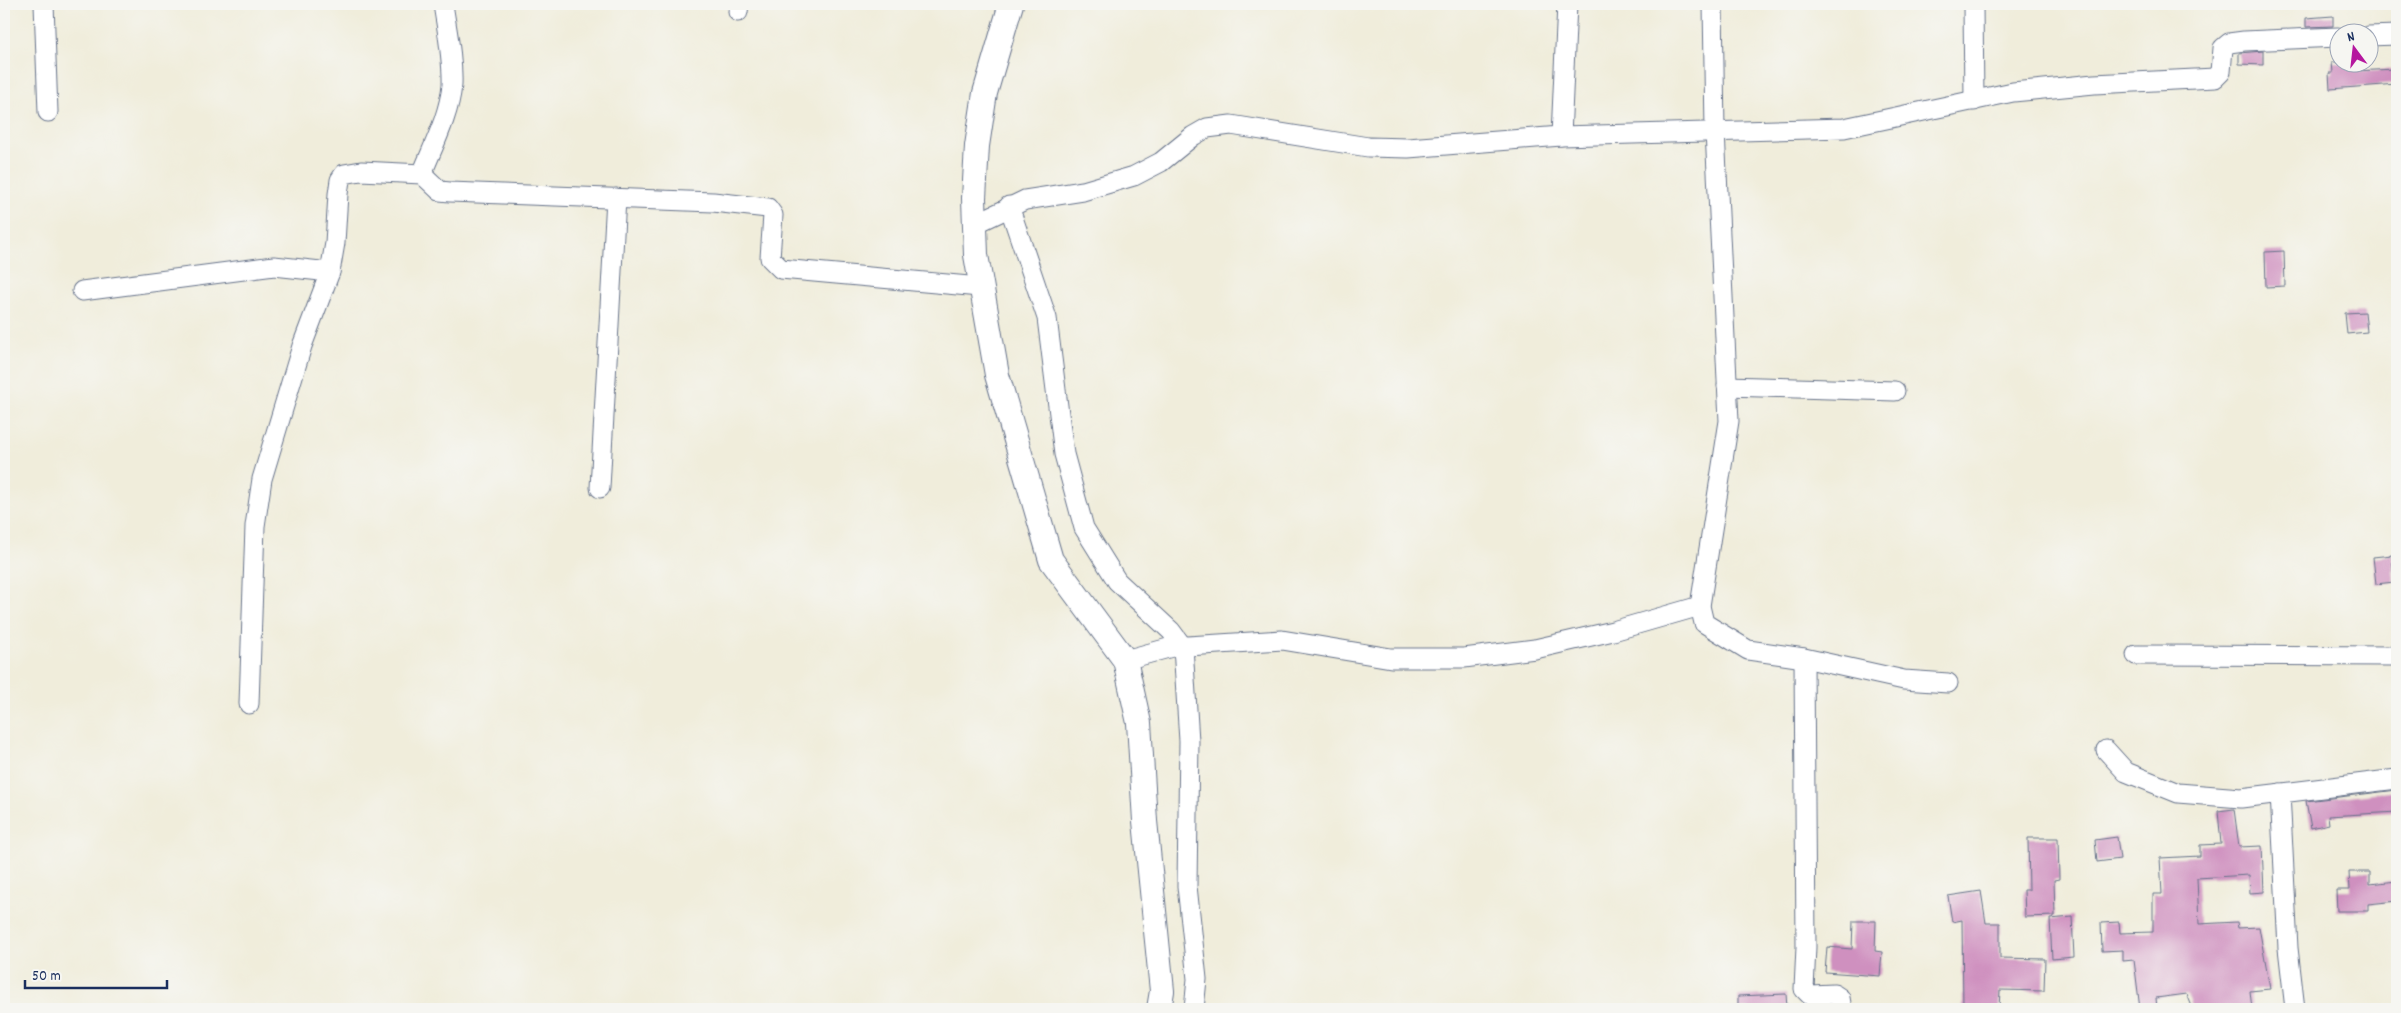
<svg xmlns="http://www.w3.org/2000/svg" width="2401" height="1013" font-family="Dekko,sans-serif">
<style>
.building{fill:#cf90bf}
.lines{fill:none;stroke-linecap:round;stroke-linejoin:round}
.minor-casing{stroke:#66728a;stroke-width:21}
.tertiary-casing{stroke:#66728a;stroke-width:26}
.minor{stroke:#fff;stroke-width:19}
.tertiary{stroke:#fff;stroke-width:24}
</style>
<rect width="100%" height="100%" fill="#f6f6f2"/>
<filter id="ink" filterUnits="userSpaceOnUse"><feTurbulence type="fractalNoise" baseFrequency=".02" numOctaves="2"/><feDisplacementMap in="SourceGraphic" scale="10" xChannelSelector="R" yChannelSelector="G"/><feConvolveMatrix kernelMatrix="1 2 1 2 8 2 1 2 1" color-interpolation-filters="sRGB"/></filter>
<filter id="wash" filterUnits="userSpaceOnUse"><feTurbulence type="fractalNoise" baseFrequency=".0096" numOctaves="4" result="noise"/><feDisplacementMap in="SourceGraphic" scale="20" xChannelSelector="R" yChannelSelector="G"/><feGaussianBlur stdDeviation="1.12" result="paint"/><feColorMatrix in="noise" values="0 0 0 0 0 0 0 0 0 0 0 0 0 0 0 0 0 1.4 0 .05"/><feComposite in="paint" operator="in"/></filter>
<g filter="url(#wash)">
<rect width="100%" height="100%" fill="#f0eddb"/>
<g id="blocks">
<g class="building">
<polygon points="2333,16 2333,26 2306,27 2306,18"/>
<polygon points="2263,51 2263,65 2239,64 2239,53"/>
<polygon points="2332,62 2353,62 2354,71 2396,69 2397,84 2330,89 2329,73 2333,73"/>
<polygon points="2284,251 2285,286 2266,287 2265,252"/>
<polygon points="2365,312 2367,332 2347,334 2345,313"/>
<polygon points="2392,555 2394,582 2376,584 2373,557"/>
<polygon points="2397,790 2397,812 2328,816 2329,824 2311,828 2306,801"/>
<polygon points="2234,809 2239,847 2262,846 2264,892 2250,893 2249,875 2197,878 2199,924 2237,922 2238,928 2259,927 2270,989 2250,991 2252,1009 2193,1009 2187,994 2156,998 2157,1009 2140,1009 2134,960 2123,961 2123,950 2102,951 2101,923 2119,922 2120,933 2153,932 2153,894 2162,894 2160,858 2200,856 2200,845 2221,844 2218,811"/>
<polygon points="2117,837 2120,859 2097,862 2095,840"/>
<polygon points="2028,838 2058,838 2059,879 2054,880 2055,916 2025,917 2024,890 2029,890"/>
<polygon points="2349,872 2370,872 2370,884 2397,881 2397,901 2368,904 2368,911 2337,911 2336,890 2350,890"/>
<polygon points="1981,891 1986,923 2000,923 2000,958 2045,959 2044,991 2000,990 1999,1009 1963,1009 1962,920 1952,922 1948,896"/>
<polygon points="2072,917 2074,957 2052,959 2050,919"/>
<polygon points="1853,921 1876,921 1875,951 1882,952 1880,976 1825,972 1827,947 1852,949"/>
<polygon points="1786,994 1787,1009 1738,1009 1738,996"/>
</g>
</g>
</g>
<g filter="url(#ink)">
<use href="#blocks" fill-opacity="0" stroke="#66728a" stroke-width="1"/>
<g class="lines">
<g class="minor-casing">
<g id="minor">
<polyline points="44,4 48,112"/>
<polyline points="1713,4 1715,131 1729,421 1700,606 1704,623 1748,650 1804,658 1904,680 1948,683"/>
<polyline points="1973,4 1974,101"/>
<polyline points="738,12 739,4"/>
<polyline points="2368,36 2397,35"/>
<polyline points="1561,136 1567,4"/>
<path d="M422,174c11,-28 27,-58 30,-89 1,-27 -5,-54 -9,-81"/>
<polyline points="1009,206 1047,318 1064,454 1084,528 1117,581 1171,631 1183,647 1189,741 1187,886 1197,979 1194,1009"/>
<polyline points="975,224 1025,200 1083,191 1134,176 1161,162 1193,136 1207,128 1231,125 1368,147 1408,148 1561,136 1844,128 2013,92 2094,84 2215,78 2221,72 2223,48 2229,43 2244,41 2338,37"/>
<polyline points="82,291 274,266 330,272"/>
<polyline points="1727,386 1895,391"/>
<polyline points="600,488 616,198"/>
<polyline points="2136,655 2397,656"/>
<polyline points="1804,658 1806,947 1804,989 1810,995 1834,994 1840,998 1842,1009"/>
<polyline points="1125,660 1172,647 1282,640 1391,658 1464,658 1535,649 1613,631 1700,606"/>
<polyline points="249,704 255,526 262,479 302,346 330,272 335,243 338,194 340,180 344,174 361,171 422,174 440,191 450,192 713,202 768,208 773,215 770,258 781,269 980,287"/>
<polyline points="2106,750 2126,772 2178,793 2241,798 2397,779"/>
<polyline points="2280,793 2288,948 2295,1009"/>
</g>
</g>
<g class="tertiary-casing">
<polyline id="tertiary" points="1011,4 985,93 977,146 974,198 976,255 997,375 1051,560 1125,660 1139,723 1145,821 1162,991 1159,1009"/>
</g>
<use href="#minor" class="minor"/>
<use href="#tertiary" class="tertiary"/>
</g>
</g>
<rect width="2401" height="1013" fill="none" stroke="#f6f6f2" stroke-width="20"/>
<g transform="translate(2354 48) rotate(345)"><circle r="24" fill="#f6f6f2" stroke="#9ea6b7"/>
<path d="M0-4L9 19L0 12L-9 19Z" fill="#b5179e"/>
<text y="-8" font-size="14" font-weight="bold" text-anchor="middle" fill="#1b2f5e">N</text>
</g>
<path d="M25 980v8h142v-8" fill="none" stroke="#1b2f5e" stroke-width="2.5"/>
<text x="32" y="980" font-size="15" fill="#1b2f5e" stroke="#f6f6f2" stroke-width="4" paint-order="stroke">50 m</text>
</svg>
